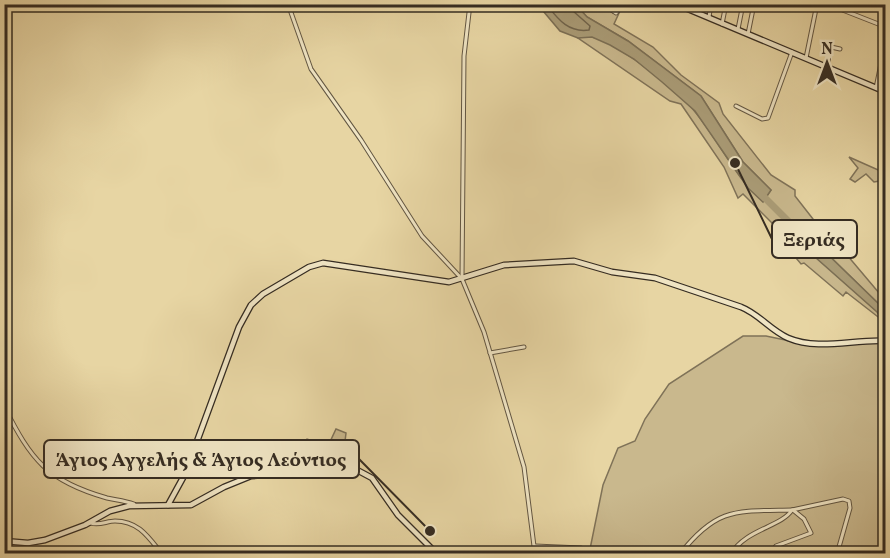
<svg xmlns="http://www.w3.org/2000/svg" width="890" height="558" font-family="Vollkorn,serif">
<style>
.green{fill:#c9b88d;stroke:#7f7258;stroke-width:1.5}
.water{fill:#aa9c77;stroke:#7b6f55;stroke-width:1.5}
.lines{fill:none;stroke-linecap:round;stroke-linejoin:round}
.shore{stroke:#70644c;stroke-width:1.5}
.river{stroke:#aa9c77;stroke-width:7}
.street-casing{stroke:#625642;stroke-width:5}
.secondary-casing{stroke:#352c22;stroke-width:7}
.street{stroke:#efe4c3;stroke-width:3}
.secondary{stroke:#efe4c3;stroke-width:4.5}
.leader{fill:none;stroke:#352c22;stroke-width:2}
.callout-dot{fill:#352c22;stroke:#efe4c3;stroke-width:2}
.callout{fill:#efe4c3;stroke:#352c22;stroke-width:2}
.callout-label{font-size:20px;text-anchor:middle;font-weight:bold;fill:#352c22}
</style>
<rect width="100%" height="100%" fill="#e7d5a3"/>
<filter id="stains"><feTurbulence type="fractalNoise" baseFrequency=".00333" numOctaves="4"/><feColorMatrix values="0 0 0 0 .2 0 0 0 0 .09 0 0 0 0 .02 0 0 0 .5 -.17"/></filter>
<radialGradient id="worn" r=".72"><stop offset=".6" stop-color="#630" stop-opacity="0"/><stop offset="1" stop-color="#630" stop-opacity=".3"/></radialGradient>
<g class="green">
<path d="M576,5h26l11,8 7,-2 -6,13 39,23 28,28 38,28 4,11 48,61 24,15v6l18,23 23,23 49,58v10l-69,-67 -8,7 70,62 4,8 -36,-28 -3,4 -39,-33 -3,1 -15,-18 4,-5 -47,-47 -5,4 -14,-31 -43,-63 -11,-3 -92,-63c4,-1 10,-2 14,-1 26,5 87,55 104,76 23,28 39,65 67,88l8,-11 -28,-28 -42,-66 -73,-55 -41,-24z"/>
<polygon points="849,157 885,173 885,180 874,182 866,174 855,182 850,179 858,168"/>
<polygon points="743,336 766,336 814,346 885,342 885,553 589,554 603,485 618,448 635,441 645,419 669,384"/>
<polygon points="336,429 346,433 342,467 317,468 295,452 307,439 328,446"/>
</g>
<g class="water">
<polygon points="538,5 576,5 587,17 628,41 701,96 743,162 771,190 763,202 748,188 695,111 662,82 634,59 610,45 592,37 578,38 560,31"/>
<polygon points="816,243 885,310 885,323 877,312 807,250"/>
</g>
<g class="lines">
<path class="shore" d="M546,4c12,15 22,29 43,26l1,-4 -17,-15 -2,-7"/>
<polyline class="river" points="760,193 818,251"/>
<g class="street-casing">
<g id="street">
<polyline points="288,4 311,69 361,140 422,236 462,279 484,332 524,467 535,554"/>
<polyline points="602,4 616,13 623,4"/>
<polyline points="835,7 886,27"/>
<polyline points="709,17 711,4"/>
<polyline points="722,24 726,4"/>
<polyline points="738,29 743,4"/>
<polyline points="748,34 754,4"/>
<polyline points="831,47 840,49"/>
<polyline points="806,58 817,4"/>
<polyline points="827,67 831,44"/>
<polyline points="876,88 886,39"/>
<polyline points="736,106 762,119 768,118 792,52"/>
<polyline points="462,278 464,56 470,4"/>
<polyline points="490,353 524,347"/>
<path d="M4,406c27,54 43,75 103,92 9,2 18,3 27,6"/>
<polyline points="792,510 843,499 849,501 850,508 837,554"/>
<path d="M91,523c8,3 16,-2 24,-2 24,0 34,17 47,33"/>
<polyline points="535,546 581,548"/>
<path d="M680,554c37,-47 56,-43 112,-44 -11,17 -46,19 -61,44"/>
<polyline points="777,554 773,550 776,546 811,533 804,519 793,510"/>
</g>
</g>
<g class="secondary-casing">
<g id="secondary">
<polyline points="676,4 886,92"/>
<path d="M168,505l17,-31 54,-147 12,-22 12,-11 46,-27 14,-4 126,19 55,-17 70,-4 38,11 43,6 86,29c18,7 29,23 47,31 31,13 65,1 98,3"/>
<polyline points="4,541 28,543 45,540 85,525 110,511 129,506 191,505 224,487 251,476 344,469 357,470 372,478 398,515 437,554"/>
</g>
</g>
<use href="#street" class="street"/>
<use href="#secondary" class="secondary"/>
</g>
<path class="leader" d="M735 163L772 239M430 531L359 459"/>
<g class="callout-dot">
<circle cx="735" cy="163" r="6"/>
<circle cx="430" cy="531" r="6"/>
</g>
<g class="callout">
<rect x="772" y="220" width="85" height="38" rx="6"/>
<rect x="44" y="440" width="315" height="38" rx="6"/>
</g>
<g class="callout-label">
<text x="814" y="246">Ξεριάς</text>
<text x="201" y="466">Άγιος Αγγελής &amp; Άγιος Λεόντιος</text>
</g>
<rect width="890" height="558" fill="none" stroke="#e7d5a3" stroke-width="24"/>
<rect x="6" y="6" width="878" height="546" fill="none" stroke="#352c22" stroke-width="3"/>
<rect x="12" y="12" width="866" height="534" fill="none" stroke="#352c22" stroke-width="1.5"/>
<g transform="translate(827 63)" stroke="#efe4c3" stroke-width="4.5" paint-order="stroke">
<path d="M0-4.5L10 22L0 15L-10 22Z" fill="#352c22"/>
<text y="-9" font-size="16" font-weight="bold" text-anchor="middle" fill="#352c22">N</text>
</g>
<rect width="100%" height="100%" filter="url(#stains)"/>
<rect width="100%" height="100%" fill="url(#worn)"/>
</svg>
